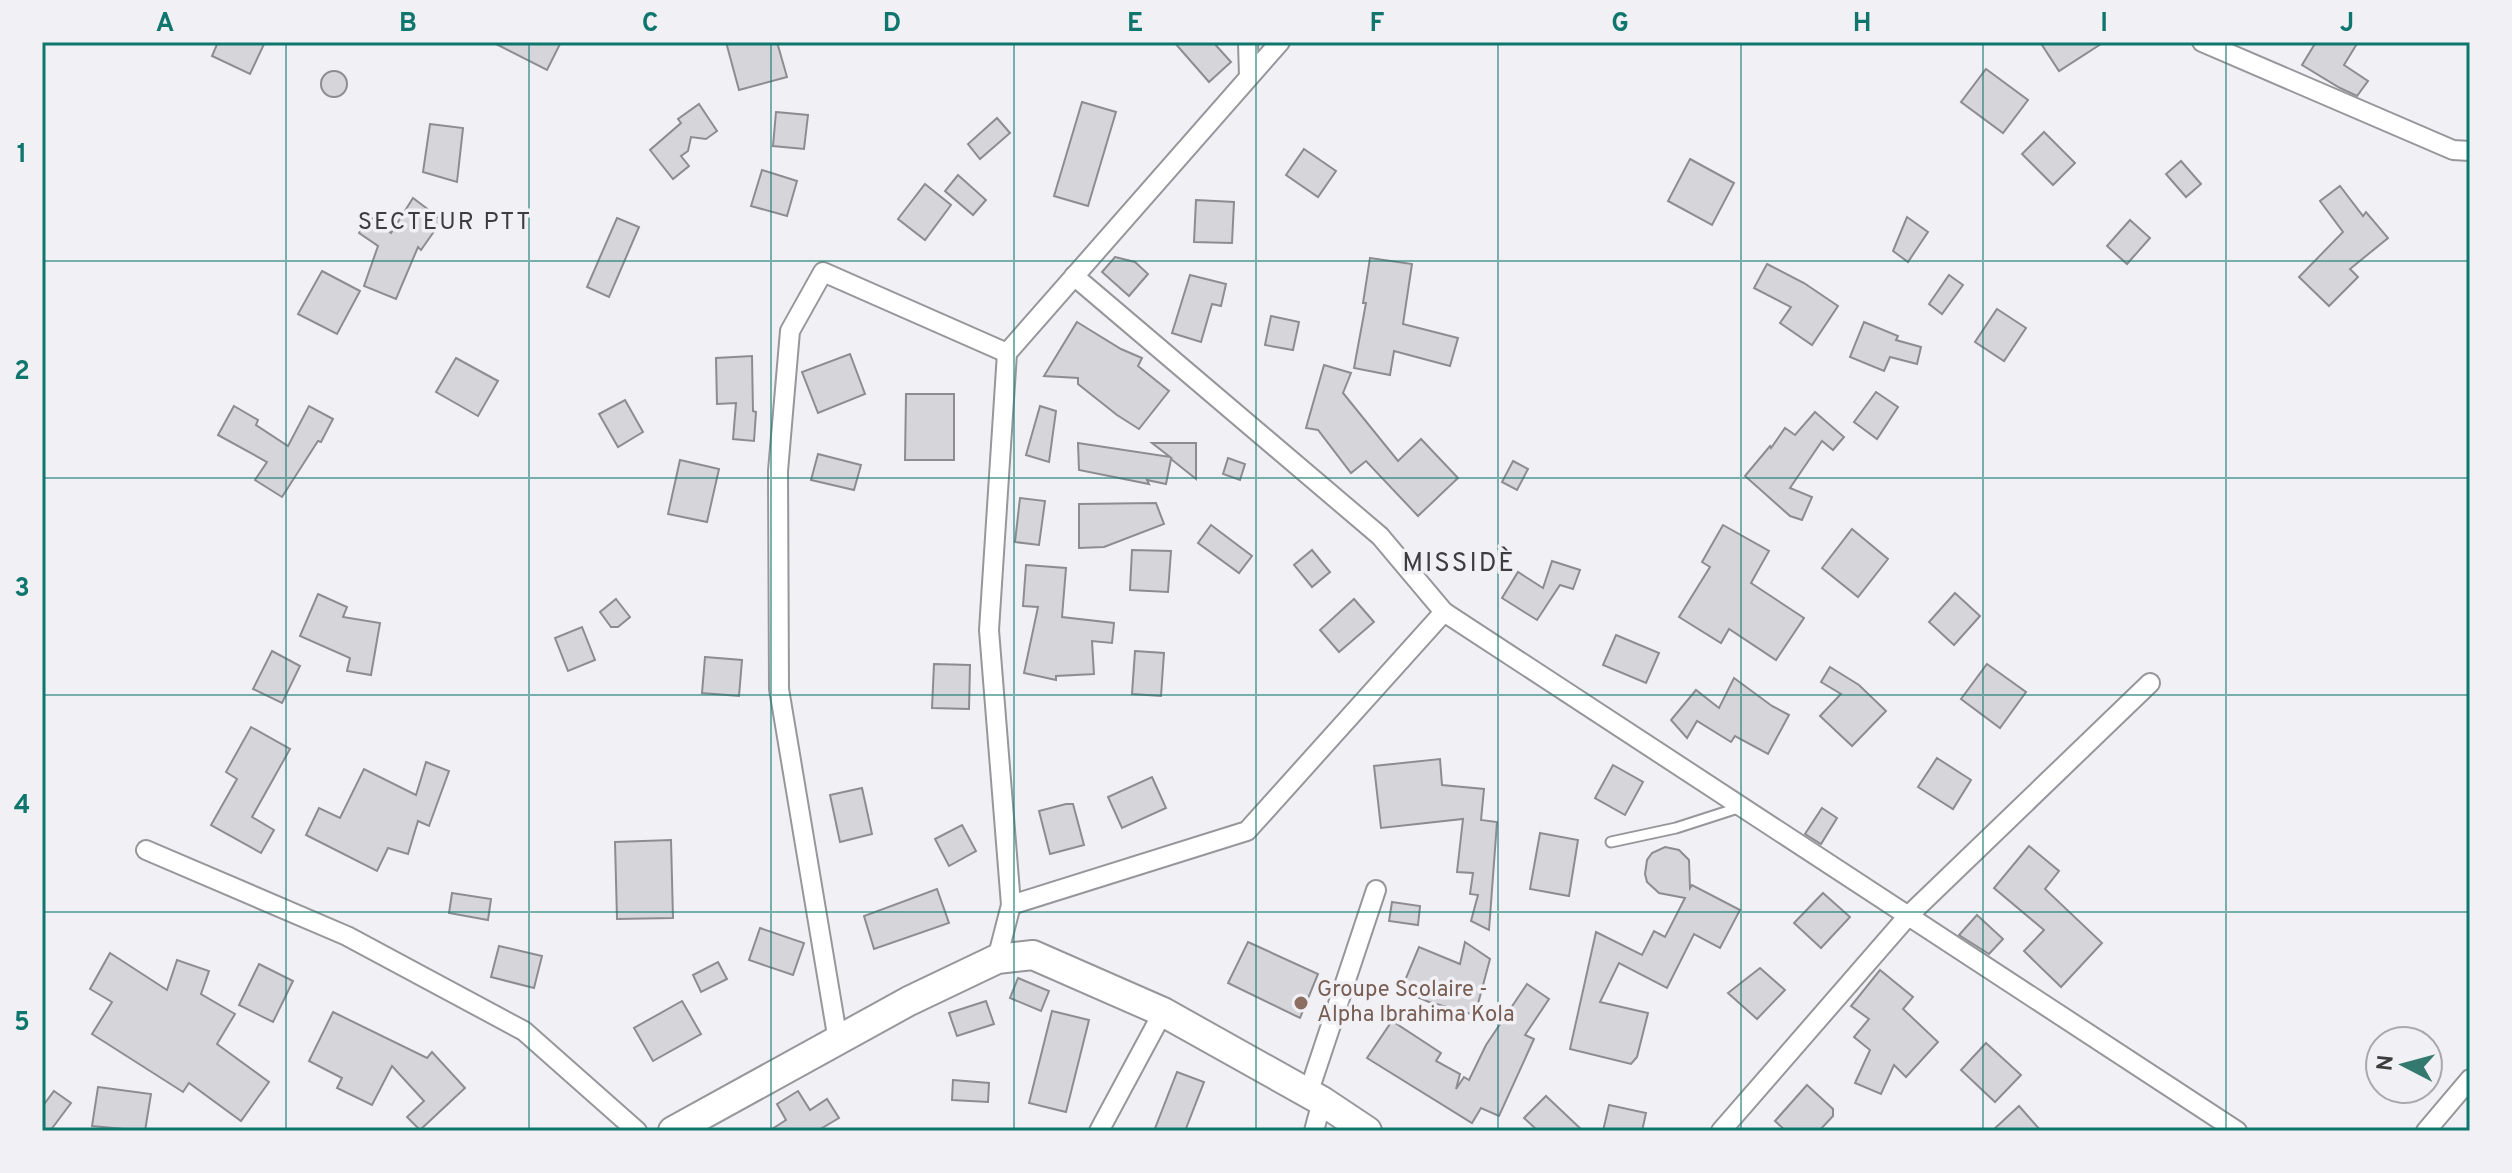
<svg xmlns="http://www.w3.org/2000/svg" width="2512" height="1173" font-family="Overpass,sans-serif">
<style>
.building{fill:#d6d6da;stroke:#8d8d91;stroke-width:2}
.lines{fill:none;stroke-linecap:round;stroke-linejoin:round}
.lane-casing{stroke:#96979a;stroke-width:13}
.street-casing{stroke:#96979a;stroke-width:22}
.primary-casing{stroke:#96979a;stroke-width:32}
.lane{stroke:#fff;stroke-width:9}
.street{stroke:#fff;stroke-width:18}
.primary{stroke:#fff;stroke-width:28}
.grid{fill:none;stroke:#0f766e;stroke-width:2;stroke-opacity:0.55}
.education-dot{fill:#8d6e63;stroke:#f1f1f5;stroke-width:3}
.labels{text-anchor:middle;dominant-baseline:central;stroke-width:7;stroke-linejoin:round;paint-order:stroke}
.education-label{font-size:22px;fill:#785e54;stroke:#f1f1f5;text-anchor:start}
.neighbourhood-label{font-size:24px;letter-spacing:2px;fill:#3d3d40;stroke:#f1f1f5}
.quarter-label{font-size:26px;letter-spacing:2px;fill:#3d3d40;stroke:#f1f1f5}
.neatline{fill:none;stroke:#0f766e;stroke-width:3}
.grid-label{font-size:26px;text-anchor:middle;font-weight:bold;fill:#0f766e}
</style>
<rect width="100%" height="100%" fill="#f1f1f5"/>
<g class="building">
<polygon points="218,42 265,42 250,74 212,56"/>
<polygon points="492,42 561,42 547,70"/>
<polygon points="726,42 777,42 787,77 739,90"/>
<polygon points="1174,42 1213,42 1231,62 1209,82"/>
<polygon points="2040,42 2104,42 2059,71"/>
<polygon points="2316,42 2358,42 2344,65 2368,81 2357,96 2340,88 2302,65"/>
<polygon points="1986,69 2028,100 2003,133 1961,102"/>
<circle cx="334" cy="84" r="13"/>
<polygon points="1082,102 1116,112 1088,206 1054,196"/>
<polygon points="699,104 717,131 706,139 691,137 688,151 681,156 689,166 673,179 650,150 681,123 678,119"/>
<polygon points="776,112 808,115 804,149 773,146"/>
<polygon points="997,118 1010,133 980,159 968,144"/>
<polygon points="430,124 463,128 457,182 423,172"/>
<polygon points="2044,132 2075,163 2053,185 2022,154"/>
<polygon points="1304,149 1336,171 1318,197 1286,175"/>
<polygon points="1690,159 1734,183 1712,225 1668,201"/>
<polygon points="2181,161 2201,184 2186,197 2166,174"/>
<polygon points="762,170 797,181 787,216 751,206"/>
<polygon points="958,175 986,200 973,215 945,191"/>
<polygon points="925,184 951,205 925,240 898,219"/>
<polygon points="2340,186 2363,216 2366,212 2388,238 2350,269 2358,277 2329,306 2299,277 2343,232 2320,201"/>
<polygon points="413,198 442,220 421,250 418,247 396,299 364,286 378,246 359,233 370,216 391,233"/>
<polygon points="1196,200 1234,202 1232,243 1194,242"/>
<polygon points="1907,217 1928,232 1908,262 1893,251"/>
<polygon points="617,218 639,227 609,297 587,287"/>
<polygon points="2130,220 2150,238 2127,264 2107,246"/>
<polygon points="1115,257 1135,262 1148,274 1129,296 1102,272"/>
<polygon points="1370,258 1412,264 1403,324 1458,338 1450,366 1394,351 1390,375 1354,368 1366,303 1363,303"/>
<polygon points="1767,264 1804,283 1838,306 1812,345 1780,323 1791,307 1754,288"/>
<polygon points="322,271 360,291 337,334 298,314"/>
<polygon points="1190,275 1226,284 1221,306 1212,304 1201,342 1172,333"/>
<polygon points="1949,275 1963,285 1942,314 1929,304"/>
<polygon points="1997,309 2026,328 2004,361 1975,342"/>
<polygon points="1271,316 1299,322 1293,350 1265,345"/>
<polygon points="1077,322 1121,349 1142,358 1138,366 1169,391 1139,429 1117,415 1078,384 1078,378 1044,376"/>
<polygon points="1864,322 1898,336 1896,340 1921,347 1917,364 1890,357 1884,371 1850,357"/>
<polygon points="850,354 865,394 818,413 802,372"/>
<polygon points="752,356 753,411 756,412 754,441 733,439 736,403 717,404 716,358"/>
<polygon points="456,358 498,381 478,416 436,392"/>
<polygon points="1324,365 1351,373 1343,393 1398,461 1421,439 1458,478 1418,516 1366,461 1351,473 1318,430 1306,428"/>
<polygon points="1876,392 1898,407 1877,439 1854,422"/>
<polygon points="906,394 954,394 954,460 905,460"/>
<polygon points="625,400 643,432 618,447 599,414"/>
<polygon points="234,406 258,420 256,425 288,446 309,406 333,419 321,442 318,441 282,497 255,480 267,462 218,435"/>
<polygon points="1040,406 1056,411 1049,462 1026,455"/>
<polygon points="1815,412 1844,437 1833,450 1822,441 1790,488 1812,497 1802,520 1790,516 1745,476 1770,446 1771,448 1785,428 1795,435"/>
<polygon points="1078,443 1170,457 1152,443 1196,443 1196,479 1171,459 1166,484 1147,480 1149,484 1079,470"/>
<polygon points="818,454 861,465 854,490 811,480"/>
<polygon points="1228,458 1245,464 1240,480 1223,474"/>
<polygon points="680,460 719,469 707,522 668,514"/>
<polygon points="1513,461 1528,469 1517,490 1502,482"/>
<polygon points="1020,498 1045,501 1039,545 1015,542"/>
<polygon points="1156,503 1164,524 1104,547 1079,548 1079,504"/>
<polygon points="1211,525 1252,556 1239,573 1198,543"/>
<polygon points="1723,525 1769,551 1751,583 1804,618 1776,660 1729,629 1721,643 1679,617 1710,567 1702,562"/>
<polygon points="1852,529 1888,559 1858,597 1822,568"/>
<polygon points="1132,550 1171,551 1168,592 1130,590"/>
<polygon points="1312,550 1330,572 1312,587 1294,565"/>
<polygon points="1552,561 1580,570 1573,589 1560,585 1537,620 1502,598 1518,572 1543,588"/>
<polygon points="1026,565 1066,568 1062,617 1114,623 1112,643 1092,641 1094,674 1056,676 1056,680 1024,673 1038,607 1023,606"/>
<polygon points="1955,593 1980,616 1954,645 1929,622"/>
<polygon points="318,594 347,607 343,617 380,623 371,675 347,671 350,658 300,636"/>
<polygon points="616,599 630,617 618,627 611,627 600,612"/>
<polygon points="1354,599 1374,622 1339,652 1320,630"/>
<polygon points="582,627 595,660 568,671 555,638"/>
<polygon points="1616,635 1659,653 1646,683 1603,665"/>
<polygon points="272,651 300,666 282,703 253,689"/>
<polygon points="1135,651 1164,653 1161,696 1132,694"/>
<polygon points="705,657 742,660 739,696 702,693"/>
<polygon points="934,664 970,665 969,709 932,708"/>
<polygon points="1987,664 2026,692 2000,728 1961,699"/>
<polygon points="1830,667 1859,685 1886,711 1852,746 1820,716 1841,694 1821,682"/>
<polygon points="1734,678 1772,706 1789,715 1768,754 1735,736 1731,742 1697,721 1687,738 1671,720 1696,690 1719,708"/>
<polygon points="251,727 290,749 252,817 274,830 261,853 211,825 237,779 226,772"/>
<polygon points="1937,758 1971,780 1953,809 1918,787"/>
<polygon points="1440,759 1442,785 1484,789 1481,820 1497,822 1489,930 1471,921 1478,895 1470,894 1473,873 1457,872 1463,819 1381,828 1374,766"/>
<polygon points="426,762 449,771 429,826 418,821 408,854 388,848 377,871 306,835 319,808 340,818 364,769 416,795"/>
<polygon points="1613,765 1643,782 1625,815 1595,798"/>
<polygon points="1152,777 1166,808 1122,828 1108,797"/>
<polygon points="862,788 872,834 840,842 830,795"/>
<polygon points="1066,804 1073,804 1084,845 1050,854 1039,811"/>
<polygon points="1822,808 1837,818 1821,844 1805,834"/>
<polygon points="962,825 976,851 949,866 935,839"/>
<polygon points="1540,833 1578,840 1569,896 1530,889"/>
<polygon points="671,840 673,918 617,919 615,842"/>
<polygon points="2029,846 2059,871 2045,889 2102,943 2061,987 2024,951 2044,930 1994,888"/>
<polygon points="1665,847 1679,850 1689,860 1690,888 1692,885 1740,910 1720,948 1694,934 1667,988 1619,963 1600,1002 1648,1013 1637,1057 1631,1064 1570,1049 1596,932 1642,955 1654,931 1665,937 1685,898 1659,893 1647,882 1645,874 1647,860 1652,853"/>
<polygon points="937,889 949,923 874,949 864,916"/>
<polygon points="452,893 491,899 488,920 449,913"/>
<polygon points="1823,893 1850,917 1821,948 1794,923"/>
<polygon points="1392,902 1420,906 1418,925 1389,921"/>
<polygon points="1977,915 2003,939 1989,954 1959,935"/>
<polygon points="760,928 804,943 793,975 749,960"/>
<polygon points="1248,942 1318,974 1300,1018 1228,983"/>
<polygon points="1465,942 1490,959 1475,1015 1429,1002 1401,990 1419,947 1460,964"/>
<polygon points="499,946 542,956 534,988 491,977"/>
<polygon points="110,953 167,990 177,960 209,971 201,994 235,1014 217,1044 269,1082 241,1121 189,1083 183,1092 92,1034 112,1002 90,989"/>
<polygon points="718,962 727,979 701,992 693,975"/>
<polygon points="259,964 293,981 273,1022 239,1005"/>
<polygon points="1760,968 1785,990 1757,1019 1728,993"/>
<polygon points="1880,970 1913,997 1903,1009 1938,1042 1906,1077 1894,1065 1881,1094 1855,1083 1870,1050 1854,1037 1869,1019 1851,1006"/>
<polygon points="1018,978 1049,991 1041,1011 1010,998"/>
<polygon points="1527,984 1549,999 1525,1035 1534,1039 1499,1116 1481,1108 1472,1123 1367,1058 1392,1021 1441,1053 1436,1061 1460,1074 1456,1089 1464,1077 1469,1080 1486,1045"/>
<polygon points="682,1001 701,1034 653,1061 634,1028"/>
<polygon points="986,1001 994,1024 957,1036 949,1013"/>
<polygon points="1052,1011 1089,1020 1066,1112 1029,1103"/>
<polygon points="333,1012 427,1058 432,1052 465,1088 420,1130 407,1117 424,1101 392,1066 372,1105 337,1088 342,1078 309,1061"/>
<polygon points="1986,1043 2021,1075 1995,1102 1961,1070"/>
<polygon points="1177,1072 1204,1082 1185,1131 1154,1131"/>
<polygon points="953,1080 989,1083 988,1102 952,1100"/>
<polygon points="1807,1085 1833,1109 1833,1116 1819,1131 1786,1131 1775,1121"/>
<polygon points="98,1087 151,1094 145,1131 92,1126"/>
<polygon points="54,1091 71,1103 50,1131 42,1131 42,1107"/>
<polygon points="798,1091 810,1110 827,1099 839,1118 817,1131 769,1131 786,1120 777,1104"/>
<polygon points="1546,1096 1583,1131 1538,1131 1524,1118"/>
<polygon points="1609,1105 1646,1113 1642,1131 1603,1131"/>
<polygon points="2019,1106 2041,1131 1992,1131"/>
</g>
<g class="lines">
<g class="lane-casing">
<polyline id="lane" points="1611,842 1676,828 1741,807"/>
</g>
<g class="street-casing">
<g id="street">
<polyline points="1248,42 1249,77"/>
<polyline points="2202,42 2453,150 2470,151"/>
<polyline points="1074,276 1380,536 1444,612"/>
<polyline points="146,850 347,936 524,1031 637,1131"/>
<polyline points="1011,905 1247,831 1444,612 2237,1131"/>
<polyline points="997,959 1011,905 989,630 1007,353 1280,42"/>
<polyline points="838,1041 779,689 778,471 790,331 823,272 1007,353"/>
<polyline points="1308,1094 1376,890"/>
<polyline points="1099,1131 1163,1012"/>
<polyline points="1314,1131 1322,1101"/>
<polyline points="1721,1131 1908,916 2150,683"/>
<polyline points="2426,1131 2470,1079"/>
</g>
</g>
<g class="primary-casing">
<polyline id="primary" points="673,1131 909,1001 997,959 1033,955 1163,1012 1322,1101 1367,1131"/>
</g>
<use href="#lane" class="lane"/>
<use href="#street" class="street"/>
<use href="#primary" class="primary"/>
</g>
<path class="grid" d="M286,42v1089M529,42v1089M771,42v1089M1014,42v1089M1256,42v1089M1498,42v1089M1741,42v1089M1983,42v1089M2226,42v1089M42,261h2428M42,478h2428M42,695h2428M42,912h2428"/>
<circle class="education-dot" cx="1301" cy="1003" r="8"/>
<g class="labels">
<g class="education-label">
<text x="1317" y="990">Groupe Scolaire -<tspan x="1317" dy="25">Alpha Ibrahima Kola</tspan></text>
</g>
<g class="neighbourhood-label">
<text x="445" y="223">SECTEUR PTT</text>
</g>
<g class="quarter-label">
<text x="1459" y="564">MISSIDÈ</text>
</g>
</g>
<rect width="2512" height="1173" fill="none" stroke="#f1f1f5" stroke-width="88"/>
<g transform="translate(2404 1065) rotate(276)"><circle r="38" fill="#f1f1f5" stroke="#a9a9ab" stroke-width="2"/>
<path d="M0-6L14 30L0 20L-14 30Z" fill="#33796f"/>
<text y="-12" font-size="22" font-weight="bold" text-anchor="middle" fill="#3c3c3d">N</text>
</g>
<rect x="44" y="44" width="2424" height="1085" class="neatline"/>
<g class="grid-label">
<text x="165" y="31">A</text>
<text x="408" y="31">B</text>
<text x="650" y="31">C</text>
<text x="892" y="31">D</text>
<text x="1135" y="31">E</text>
<text x="1377" y="31">F</text>
<text x="1620" y="31">G</text>
<text x="1862" y="31">H</text>
<text x="2104" y="31">I</text>
<text x="2347" y="31">J</text>
<text x="22" y="162">1</text>
<text x="22" y="379">2</text>
<text x="22" y="596">3</text>
<text x="22" y="813">4</text>
<text x="22" y="1030">5</text>
</g>
</svg>
